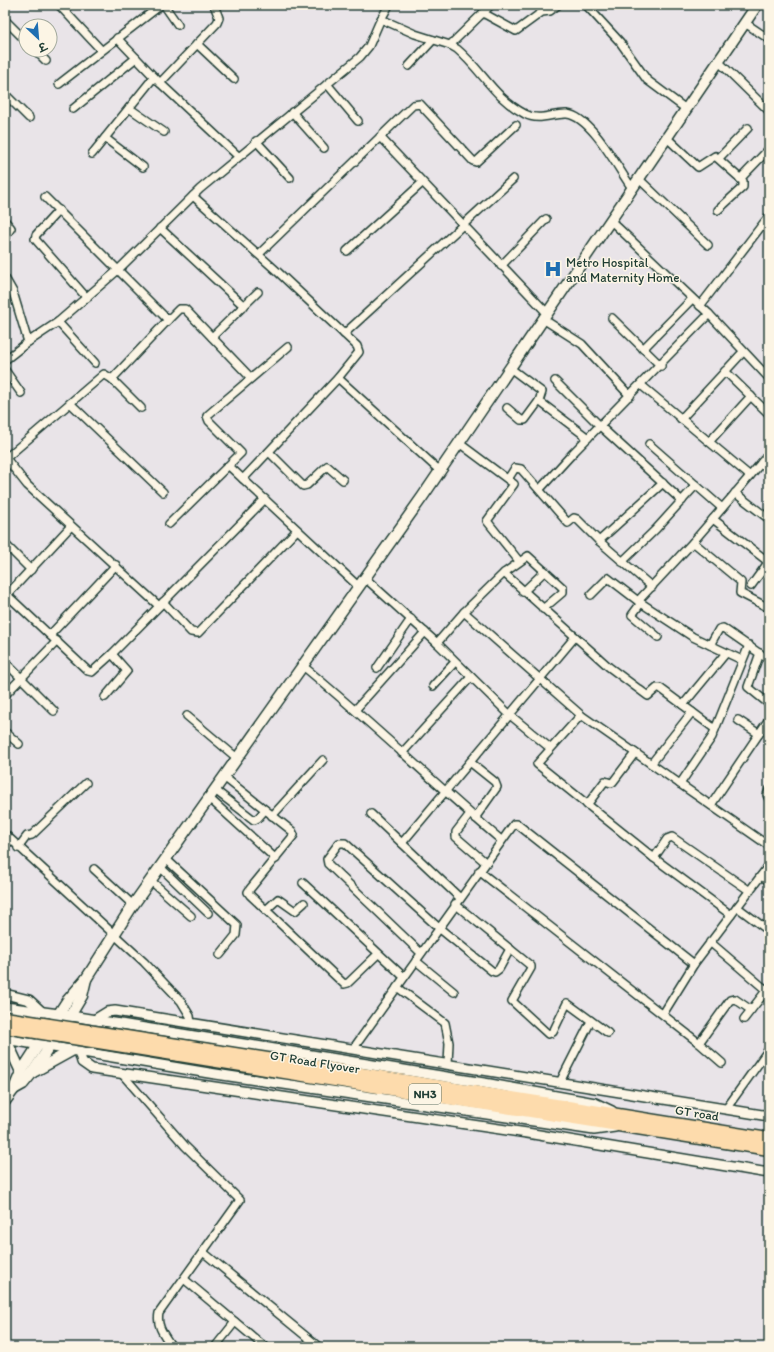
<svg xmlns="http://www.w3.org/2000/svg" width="774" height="1352" font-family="Itim,'Playpen Sans Deva',sans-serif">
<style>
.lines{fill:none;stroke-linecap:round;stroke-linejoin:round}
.minor-casing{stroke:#1f3d34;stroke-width:10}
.tertiary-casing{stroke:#1f3d34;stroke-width:12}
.secondary-casing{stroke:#1f3d34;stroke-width:13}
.trunk-casing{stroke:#1f3d34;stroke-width:15}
.minor{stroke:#fcf5e5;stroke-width:7}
.tertiary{stroke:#fcf5e5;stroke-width:9}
.secondary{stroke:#fcf5e5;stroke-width:10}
.trunk{stroke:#fddbac;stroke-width:12}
.trunk-bridge-casing{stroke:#1f3d34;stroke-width:15;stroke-linecap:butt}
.trunk-bridge{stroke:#fddbac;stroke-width:12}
.labels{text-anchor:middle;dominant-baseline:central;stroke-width:3;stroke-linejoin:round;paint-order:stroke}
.shield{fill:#fcf5e5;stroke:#617469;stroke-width:1}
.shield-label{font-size:12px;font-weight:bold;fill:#1f3d34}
.poi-label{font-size:13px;fill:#1f3d34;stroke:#fcf5e5;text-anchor:start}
.street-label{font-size:13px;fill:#1f3d34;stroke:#fcf5e5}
</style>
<rect width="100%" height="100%" fill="#e9e4e8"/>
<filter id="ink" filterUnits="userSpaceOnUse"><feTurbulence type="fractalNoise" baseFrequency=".025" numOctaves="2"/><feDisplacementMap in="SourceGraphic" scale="8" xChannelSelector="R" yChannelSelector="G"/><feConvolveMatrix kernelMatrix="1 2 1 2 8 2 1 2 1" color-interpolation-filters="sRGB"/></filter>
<g filter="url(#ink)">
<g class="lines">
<g class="minor-casing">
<g id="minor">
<polyline points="59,5 101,50"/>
<polyline points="164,5 178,25"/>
<polyline points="586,5 620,42 647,80 686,109"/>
<polyline points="483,13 516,31 542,12 550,11 558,5"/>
<path d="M381,19l34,15 35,11 7,4c25,21 37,49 68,65 14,8 28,-1 42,0 25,3 51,55 65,74"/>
<polyline points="5,20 26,41"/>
<polyline points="745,23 769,39"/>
<polyline points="117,38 160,83 238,156"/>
<polyline points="197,44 234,79"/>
<polyline points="450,45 491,5"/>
<polyline points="35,50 46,61"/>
<polyline points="718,61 768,110"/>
<polyline points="409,66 433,40"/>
<polyline points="160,83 217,23 219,18 214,5"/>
<polyline points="59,84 161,5"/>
<polyline points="327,84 358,121"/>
<polyline points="5,94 29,118"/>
<polyline points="129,108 164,132"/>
<polyline points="73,109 136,58"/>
<polyline points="292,112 324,148"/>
<polyline points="380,137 413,105 420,104 473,161 476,162 516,125"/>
<polyline points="666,137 698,167 715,156 743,181 743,187 718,210"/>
<polyline points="105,138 143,167"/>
<polyline points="256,141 290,178"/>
<polyline points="92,154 154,77"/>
<polyline points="719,158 748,128"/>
<polyline points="638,178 708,245"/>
<polyline points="740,179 769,149"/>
<polyline points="193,196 279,273 357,346 359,352 338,378 243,479"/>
<polyline points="45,197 168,320 112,379"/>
<polyline points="59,210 36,235 35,239 87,298"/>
<polyline points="610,220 709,314 769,378"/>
<polyline points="5,221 11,228 5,237"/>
<polyline points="160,228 244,306"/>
<polyline points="347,251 422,183"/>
<polyline points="259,254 380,137 547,313"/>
<polyline points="501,266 546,219"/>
<polyline points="5,278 13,292 28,342"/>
<polyline points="700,306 769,216"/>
<polyline points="612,318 661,366"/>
<polyline points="543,319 582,344 630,396"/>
<polyline points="168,320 179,309 185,309 251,378"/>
<polyline points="58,322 95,363"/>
<polyline points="344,334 513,179"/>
<polyline points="212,337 258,292"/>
<polyline points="643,349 692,299"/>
<polyline points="5,360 28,342 58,322 118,270 200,189 360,57 369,46 379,23 389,5"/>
<polyline points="510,368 542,392 539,401 588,438"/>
<polyline points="5,370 21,393"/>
<polyline points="725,371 769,414"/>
<polyline points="338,378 440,471"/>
<polyline points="555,381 600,426 682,501"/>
<polyline points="641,385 750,476 761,463 769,470"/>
<polyline points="70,403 163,492"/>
<polyline points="507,408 521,420 525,420 539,401"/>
<polyline points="681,419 743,352"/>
<polyline points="710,441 751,396"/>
<polyline points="459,443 514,484 487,521 519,561"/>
<polyline points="649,444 722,508"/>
<polyline points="269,452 303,486 307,485 327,466 343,480"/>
<polyline points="5,457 27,485 159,606"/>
<polyline points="6,458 104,374 112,379 141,408"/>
<polyline points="761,463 769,453"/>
<polyline points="229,466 358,586"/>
<polyline points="508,479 515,468 521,469 568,523 574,518 577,519 599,541 652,587"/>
<polyline points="540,489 573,453 709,314"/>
<polyline points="735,493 769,519"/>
<polyline points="713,519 766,560 767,564 751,586"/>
<polyline points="169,524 241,453 209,421 207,416 209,414 288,347"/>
<polyline points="599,541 663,483"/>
<polyline points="693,542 741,582 740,593 769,608"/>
<polyline points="5,544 31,570"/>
<polyline points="622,562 656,529 696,485"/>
<polyline points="504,573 609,667 648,696 657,688 660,688 715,729"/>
<polyline points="365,578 437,643 464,612 581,715 769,846"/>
<polyline points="523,592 545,571"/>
<polyline points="5,593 88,671 92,672 112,654 265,499"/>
<polyline points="7,595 71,526"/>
<polyline points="591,595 608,578 638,601 693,637 742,660"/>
<polyline points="638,601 693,542 750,476"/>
<polyline points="163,602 191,632 198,633 297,530"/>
<polyline points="641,603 632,615 658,637"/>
<polyline points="464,612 504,573 528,556 563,588 563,592 543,609"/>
<polyline points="50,635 116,565"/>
<polyline points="437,643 510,715 550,748"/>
<polyline points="710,645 719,629 723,628 769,660"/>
<polyline points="760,653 748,687 769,704"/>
<polyline points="5,662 54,711"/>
<path d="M303,666c68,56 131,117 198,174"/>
<polyline points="377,668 411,619"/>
<polyline points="433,686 455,662"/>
<polyline points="5,695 57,641"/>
<polyline points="105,697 127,671 112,654"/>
<polyline points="683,705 726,653"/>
<polyline points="356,709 425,632"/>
<polyline points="581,715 537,764 654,858 731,915"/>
<polyline points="187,716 237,758"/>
<polyline points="738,720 759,734"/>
<polyline points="5,732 19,744"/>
<polyline points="402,753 471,677"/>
<polyline points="470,762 495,782 497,787 475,818"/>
<polyline points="651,764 692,712"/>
<polyline points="224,777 292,831 294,835 250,889 248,892 250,895 344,984 348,983 378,954"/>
<polyline points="680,784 712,737 749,645"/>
<polyline points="215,790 254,820 258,818 265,810"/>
<polyline points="769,790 767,795 769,799"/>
<polyline points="209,798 276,859"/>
<polyline points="587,805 605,781 611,783 613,782 635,753"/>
<polyline points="711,805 769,719"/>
<polyline points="371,814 460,898"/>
<polyline points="470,814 456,832 456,837 485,862"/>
<polyline points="272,816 323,760"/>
<polyline points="5,834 144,962 181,1001 190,1016 191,1023"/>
<polyline points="402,843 575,637"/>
<polyline points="18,848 27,836 32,835 86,783"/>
<polyline points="654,858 667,839 672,837 750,891"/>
<polyline points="166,859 237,925 236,935 220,955"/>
<polyline points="160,867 208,913"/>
<polyline points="94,869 133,905"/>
<polyline points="479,871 699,1043 722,1063"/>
<polyline points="761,876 769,881"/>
<polyline points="150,880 191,916"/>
<polyline points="303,883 404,977"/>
<polyline points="455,904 531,966 531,968 512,1001 548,1034 553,1032 567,1003 608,1033"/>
<polyline points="737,907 769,931"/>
<polyline points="266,910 278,899 295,911 304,903"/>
<polyline points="710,942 766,990"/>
<polyline points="421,953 328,864 327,859 339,843 345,843 439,928 492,971 495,972 499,969 510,949"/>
<polyline points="416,961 454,992"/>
<polyline points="397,987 445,1023 449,1043 448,1064"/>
<polyline points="663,1014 694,964 769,865"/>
<polyline points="744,1019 769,987"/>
<polyline points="699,1043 730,1000 735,999 751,1010"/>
<polyline points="353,1049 514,824 517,824 694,964"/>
<path d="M122,1074l63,72 55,54 -81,113c-3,14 6,23 13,34"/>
<polyline points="560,1082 591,1021"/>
<polyline points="726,1109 769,1049"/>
<polyline points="203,1252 319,1347"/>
<polyline points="184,1279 265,1347"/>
<polyline points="215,1347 235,1322"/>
</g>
</g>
<g class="tertiary-casing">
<g id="tertiary">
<polyline points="5,994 29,1000 42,1012"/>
<polyline points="5,1007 59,1014 490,1084 595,1103 612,1111"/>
<polyline points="94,1020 107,1012 115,1011 769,1116"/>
<polyline points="5,1039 209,1073 594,1130 615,1127"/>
<polyline points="79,1051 82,1062 92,1069 527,1133 769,1173"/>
</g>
</g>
<g class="secondary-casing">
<g id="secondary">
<polyline points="9,1046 21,1072"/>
<polyline points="35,1071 73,1050"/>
<polyline points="14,1089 23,1084 32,1073 70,1016 82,996 86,979"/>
<polyline points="5,1101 14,1089 21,1072 67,1001 86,979 131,908 423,496 757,5"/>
</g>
</g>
<g class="trunk-casing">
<g id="trunk">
<polyline points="274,1060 769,1139"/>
<polyline points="272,1070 769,1149"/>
</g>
</g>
<use href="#minor" class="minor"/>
<use href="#tertiary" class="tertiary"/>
<use href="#secondary" class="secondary"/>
<use href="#trunk" class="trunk"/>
<g class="trunk-bridge-casing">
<g id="trunk-bridge">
<polyline points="5,1018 274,1060"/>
<polyline points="5,1027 272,1070"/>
</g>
</g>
<use href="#trunk-bridge" class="trunk-bridge"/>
</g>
</g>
<defs>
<g id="hospital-bare" transform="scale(1.38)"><path d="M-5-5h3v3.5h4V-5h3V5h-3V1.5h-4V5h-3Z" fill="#1f6fb2" stroke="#fcf5e5" stroke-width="2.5" paint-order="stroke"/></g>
</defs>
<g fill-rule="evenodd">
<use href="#hospital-bare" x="553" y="269"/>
</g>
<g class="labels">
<rect class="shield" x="409" y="1084" width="32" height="20" rx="3"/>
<g class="shield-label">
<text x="425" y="1094">NH3</text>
</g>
<g class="poi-label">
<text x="566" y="262">Metro Hospital<tspan x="566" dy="15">and Maternity Home</tspan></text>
</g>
<g class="street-label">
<text transform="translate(315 1062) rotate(9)">GT Road Flyover</text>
<text transform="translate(697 1113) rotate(9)">GT road</text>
</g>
</g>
<rect width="774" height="1352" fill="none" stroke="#fcf5e5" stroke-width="20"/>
<rect x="10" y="10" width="754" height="1332" fill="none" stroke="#1f3d34" stroke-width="1.5" filter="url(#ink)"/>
<g transform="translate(38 38) rotate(154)"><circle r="19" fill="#fcf5e5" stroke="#a4ab9e"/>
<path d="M0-3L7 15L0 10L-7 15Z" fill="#1f6fb2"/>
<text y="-6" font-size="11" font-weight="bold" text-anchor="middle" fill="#1f3d34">उ</text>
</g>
</svg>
